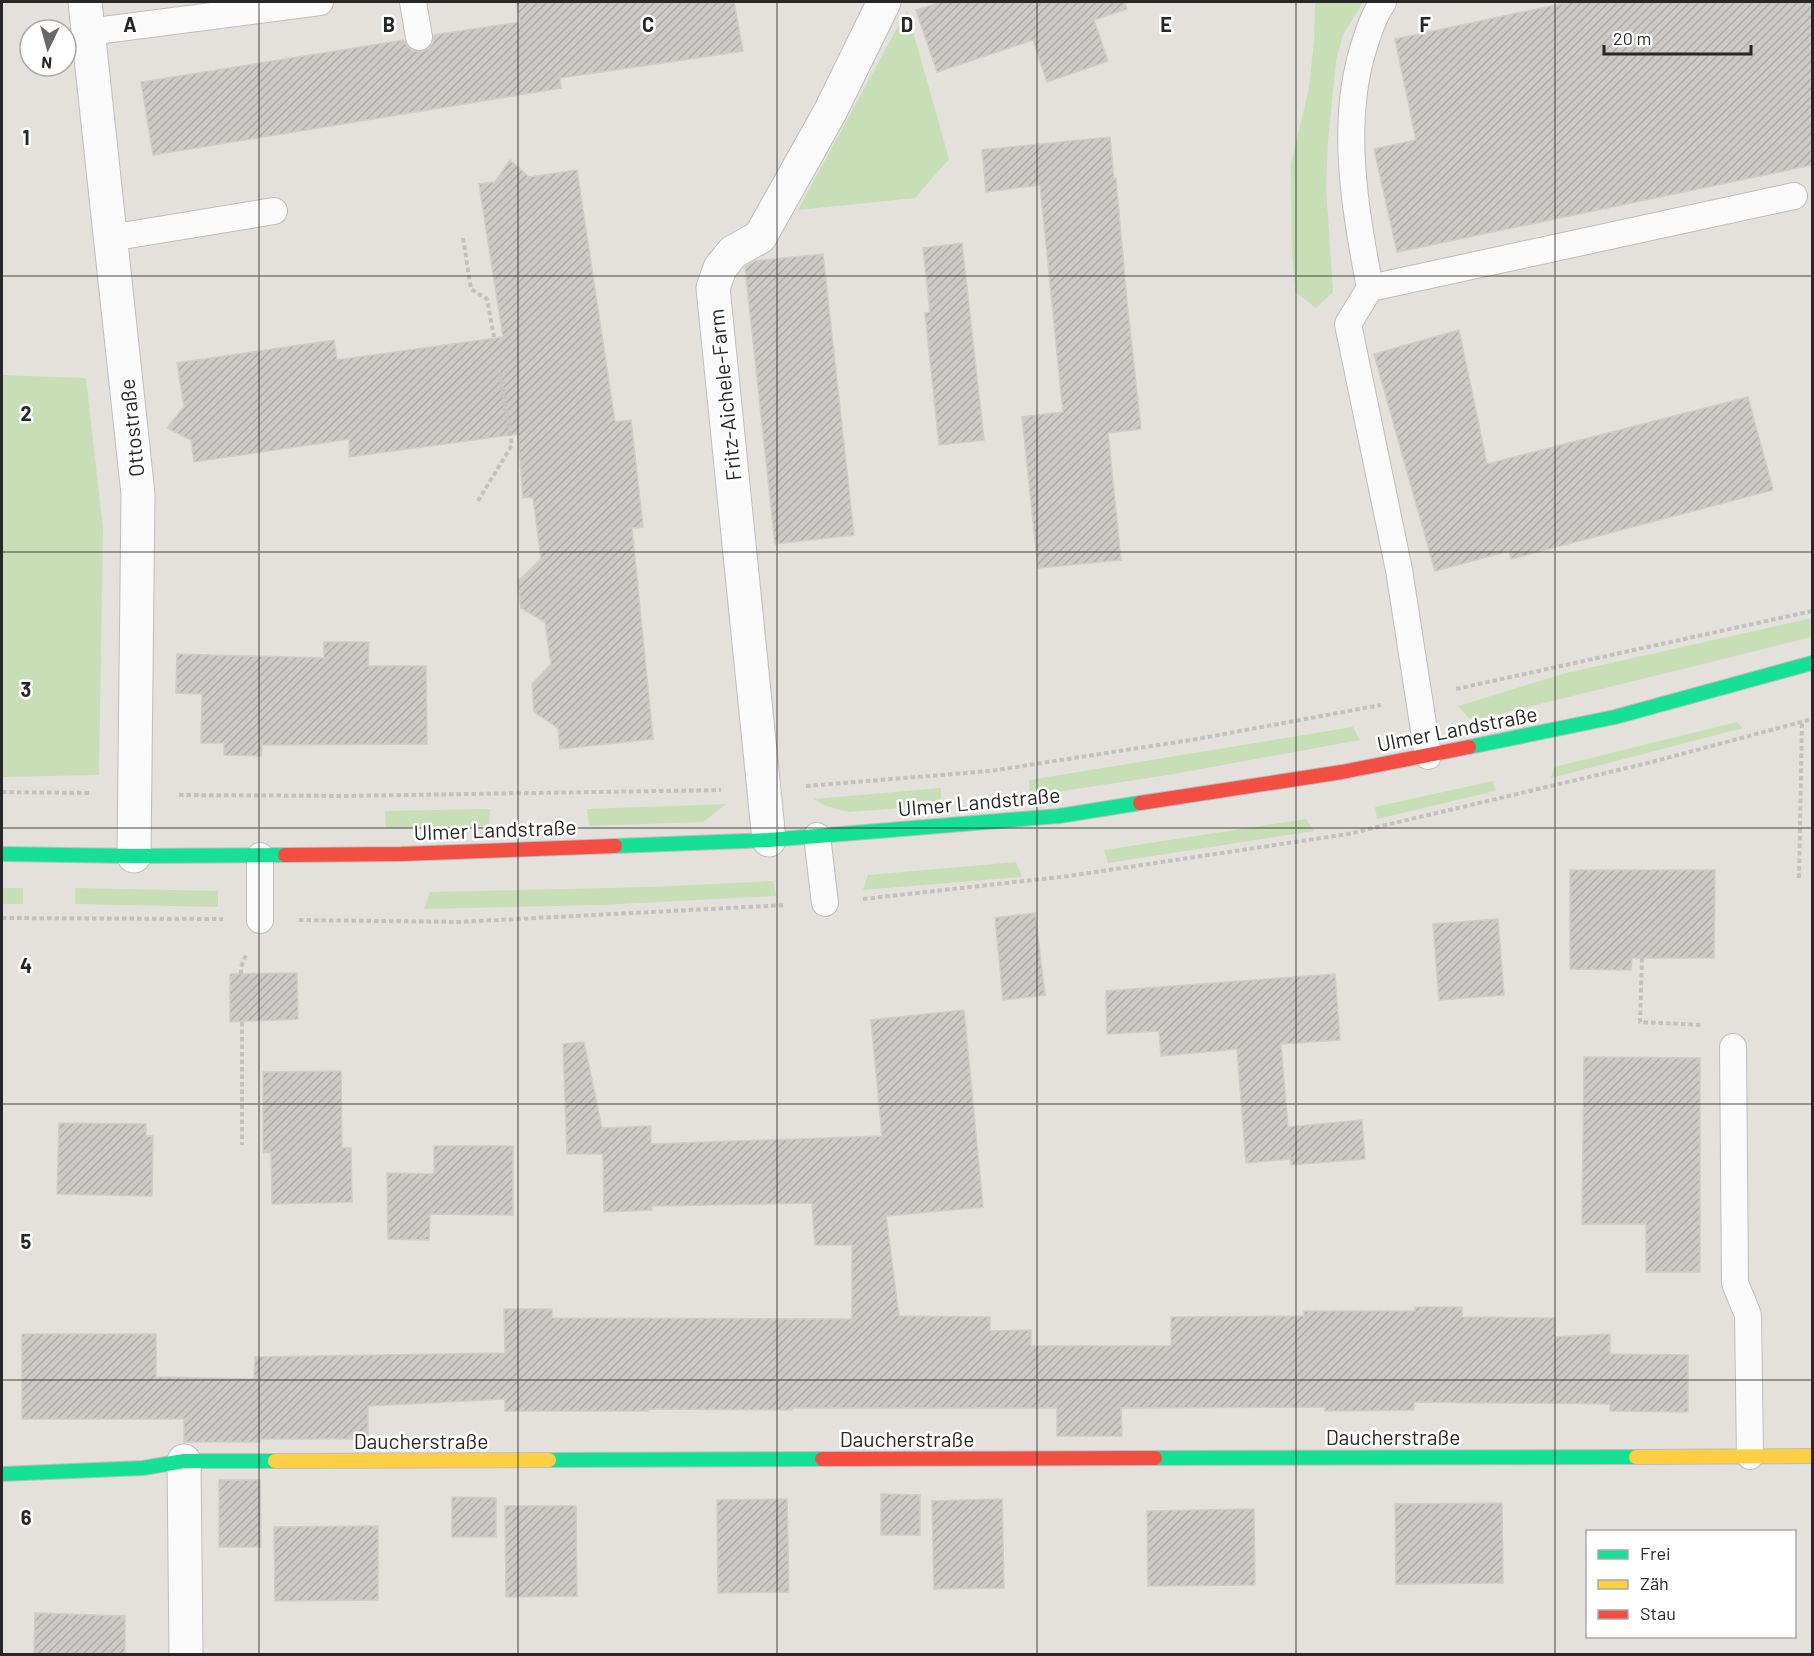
<svg xmlns="http://www.w3.org/2000/svg" width="1814" height="1656" font-family="Barlow,sans-serif">
<style>
.grass{fill:#c8deb7}
.building{fill:url(#building-hatch);stroke:#cfcdc8;stroke-width:1.5}
.lines{fill:none;stroke-linecap:round;stroke-linejoin:round}
.lane-casing{stroke:#bebdbe;stroke-width:28}
.street-casing{stroke:#bebdbe;stroke-width:35}
.fast-casing{stroke:#bebdbe;stroke-width:16}
.slow-casing{stroke:#bebdbe;stroke-width:16}
.jam-casing{stroke:#bebdbe;stroke-width:16}
.path{stroke:#c2c1c0;stroke-width:4;stroke-dasharray:4.5 3;stroke-linecap:butt}
.lane{stroke:#fbfafa;stroke-width:26}
.street{stroke:#fbfafa;stroke-width:33}
.fast{stroke:#16e098;stroke-width:14}
.slow{stroke:#ffcf43;stroke-width:14}
.jam{stroke:#f24e42;stroke-width:14}
.grid{fill:none;stroke:#272727;stroke-width:1.5;stroke-opacity:0.55}
.labels{text-anchor:middle;dominant-baseline:central;stroke-width:5;stroke-linejoin:round;paint-order:stroke}
.street-label{font-size:21px;fill:#272727;stroke:#fff}
.grid-label{font-size:20px;text-anchor:middle;font-weight:bold;fill:#272727;stroke:#fff;stroke-width:5;stroke-linejoin:round;paint-order:stroke}
</style>
<defs>
<pattern id="building-hatch" width="6" height="6" patternUnits="userSpaceOnUse" patternTransform="scale(1.5)"><rect width="6" height="6" fill="#ccc9c6"/><path d="M-1 1l2-2M0 6l6-6M5 7l2-2" fill="none" stroke="#afadaa"/></pattern>
</defs>
<rect width="100%" height="100%" fill="#e4e1dc"/>
<g class="grass">
<polygon points="1315,2 1363,2 1343,35 1336,61 1328,141 1326,187 1333,292 1316,308 1295,292 1292,253 1291,164 1309,88 1314,41"/>
<polygon points="907,10 949,159 915,198 798,210"/>
<polygon points="2,375 86,378 103,529 99,775 2,777"/>
<polygon points="1812,618 1812,637 1483,718 1469,718 1458,706 1566,673"/>
<polygon points="1737,722 1743,728 1551,778 1554,767"/>
<polygon points="1353,727 1360,740 1168,775 1030,796 1029,780"/>
<polygon points="1493,781 1495,791 1377,819 1375,807"/>
<polygon points="941,788 941,805 849,812 826,806 814,799"/>
<polygon points="726,804 703,822 589,826 587,809"/>
<polygon points="490,809 489,826 386,828 385,811"/>
<polygon points="1306,819 1314,831 1108,863 1104,850"/>
<polygon points="1016,862 1022,877 863,890 868,875"/>
<polygon points="773,881 776,896 601,905 424,909 430,892 651,887"/>
<rect x="2" y="888" width="21" height="16"/>
<polygon points="75,888 218,891 218,907 75,904"/>
</g>
<g class="building">
<polygon points="516,2 734,2 743,51 560,78 561,88 153,155 141,82 404,40 407,46 413,51 422,52 429,48 433,43 434,35 520,22"/>
<polygon points="942,2 1125,2 1127,9 1094,20 1108,61 1047,82 1033,40 937,72 916,10"/>
<polygon points="1570,2 1812,2 1812,165 1397,252 1374,149 1416,140 1395,39"/>
<polygon points="1110,137 1114,179 1116,178 1127,302 1141,429 1108,433 1121,560 1038,568 1022,417 1063,412 1040,185 986,192 982,150"/>
<polygon points="510,160 529,177 577,170 615,422 631,420 643,527 632,528 653,739 560,749 558,728 534,712 532,684 551,664 545,622 521,608 518,581 541,559 533,497 523,498 518,434 349,457 349,439 194,462 191,440 167,428 184,407 177,363 334,340 337,360 503,337 479,184 495,182"/>
<polygon points="962,243 984,440 939,445 925,313 930,312 923,248"/>
<polygon points="823,254 854,535 775,544 745,267 755,261"/>
<polygon points="1459,330 1487,464 1748,397 1773,490 1511,559 1509,551 1435,571 1374,354"/>
<polygon points="324,642 369,642 368,666 426,666 427,744 262,745 261,756 224,755 224,743 201,743 202,694 176,693 177,654 324,658"/>
<polygon points="1570,870 1715,870 1714,958 1632,958 1631,970 1570,969"/>
<polygon points="1035,913 1045,995 1003,1000 995,918"/>
<polygon points="1498,919 1504,995 1439,1000 1433,924"/>
<polygon points="297,973 298,1019 230,1022 230,974"/>
<polygon points="1335,974 1340,1040 1281,1044 1288,1127 1362,1120 1365,1159 1291,1165 1290,1152 1290,1159 1246,1163 1237,1049 1161,1056 1159,1031 1107,1034 1106,991"/>
<polygon points="964,1010 983,1207 886,1216 899,1316 990,1317 990,1331 1031,1330 1031,1346 1171,1346 1171,1317 1304,1316 1304,1311 1415,1311 1415,1307 1462,1307 1462,1317 1555,1318 1555,1337 1610,1334 1610,1354 1688,1355 1688,1412 1610,1411 1610,1404 1414,1402 1414,1410 1325,1411 1325,1407 1121,1408 1122,1436 1057,1436 1057,1408 792,1408 792,1410 648,1409 648,1411 505,1411 505,1399 368,1406 368,1439 260,1439 260,1442 184,1442 184,1419 22,1419 22,1334 156,1334 156,1377 254,1379 255,1357 505,1353 504,1309 552,1309 552,1318 852,1319 852,1245 815,1245 812,1203 651,1206 652,1210 604,1212 603,1154 567,1154 563,1044 584,1042 602,1128 651,1126 651,1144 882,1136 871,1020"/>
<polygon points="1584,1057 1700,1058 1700,1272 1646,1272 1646,1224 1582,1224"/>
<polygon points="341,1071 342,1148 351,1148 352,1202 272,1204 271,1152 263,1153 263,1072"/>
<polygon points="59,1123 146,1124 146,1136 153,1136 152,1196 57,1194"/>
<polygon points="434,1146 513,1146 513,1215 430,1214 429,1240 388,1239 387,1173 434,1174"/>
<polygon points="219,1480 260,1480 261,1547 219,1547"/>
<polygon points="881,1494 920,1495 920,1535 881,1535"/>
<polygon points="452,1497 496,1498 496,1537 452,1537"/>
<polygon points="787,1499 789,1592 718,1593 717,1500"/>
<polygon points="1002,1499 1004,1588 934,1589 932,1501"/>
<polygon points="1502,1503 1503,1583 1396,1584 1395,1504"/>
<polygon points="505,1506 576,1506 577,1596 506,1597"/>
<polygon points="1254,1509 1255,1585 1148,1586 1147,1511"/>
<polygon points="378,1526 378,1600 275,1601 274,1527"/>
<polygon points="35,1613 125,1616 125,1654 34,1654"/>
</g>
<g class="lines">
<g class="lane-casing">
<g id="lane">
<polyline points="413,2 419,37"/>
<path d="M1383,2c-9,13 -13,26 -18,41 -26,78 -10,166 5,245l-22,36 51,246 29,186"/>
<polyline points="88,32 320,2"/>
<polyline points="110,238 274,211"/>
<polyline points="1370,288 1794,196"/>
<polyline points="817,836 825,903"/>
<polyline points="260,920 260,856"/>
<polyline points="1733,1047 1735,1283 1748,1315 1750,1456"/>
</g>
</g>
<g class="street-casing">
<g id="street">
<polyline points="85,2 138,494 134,856"/>
<polyline points="769,840 713,288 720,268 733,252 760,237 830,112 884,2"/>
<polyline points="184,1461 186,1654"/>
</g>
</g>
<g class="fast-casing">
<g id="fast">
<polyline points="1469,747 1615,717 1812,663"/>
<polyline points="615,846 769,840 1059,816 1140,803"/>
<polyline points="2,854 134,856 285,855"/>
<polyline points="1155,1458 1636,1457"/>
<polyline points="549,1460 822,1459"/>
<polyline points="2,1474 143,1468 184,1461 275,1461"/>
</g>
</g>
<g class="slow-casing">
<g id="slow">
<polyline points="1636,1457 1812,1456"/>
<polyline points="275,1461 549,1460"/>
</g>
</g>
<g class="jam-casing">
<g id="jam">
<polyline points="1140,803 1342,772 1469,747"/>
<polyline points="285,855 401,854 615,846"/>
<polyline points="822,1459 1155,1458"/>
</g>
</g>
<g class="path">
<polyline points="463,238 471,289 487,299 494,337"/>
<polyline points="478,501 512,445 499,370"/>
<polyline points="1456,689 1812,611"/>
<polyline points="806,786 990,771 1197,739 1381,705"/>
<polyline points="2,792 90,793"/>
<polyline points="179,795 344,796 721,790"/>
<polyline points="1799,878 1802,722"/>
<polyline points="863,899 1069,876 1348,834 1648,763 1812,719"/>
<polyline points="2,918 223,919"/>
<polyline points="299,920 459,922 786,905"/>
<polyline points="1642,958 1640,1022 1702,1025"/>
<polyline points="241,974 241,967 246,955"/>
<polyline points="242,1022 242,1145"/>
</g>
<use href="#lane" class="lane"/>
<use href="#street" class="street"/>
<use href="#fast" class="fast"/>
<use href="#slow" class="slow"/>
<use href="#jam" class="jam"/>
</g>
<path class="grid" d="M259,2v1652M518,2v1652M777,2v1652M1037,2v1652M1296,2v1652M1555,2v1652M2,276h1810M2,552h1810M2,828h1810M2,1104h1810M2,1380h1810"/>
<g class="labels">
<g class="street-label">
<text transform="translate(724 395) rotate(-96)">Fritz-Aichele-Farm</text>
<text transform="translate(131 428) rotate(-96)">Ottostraße</text>
<text transform="translate(1457 728) rotate(-11)">Ulmer Landstraße</text>
<text transform="translate(979 801) rotate(-5)">Ulmer Landstraße</text>
<text transform="translate(495 829) rotate(-2)">Ulmer Landstraße</text>
<text x="1393" y="1436">Daucherstraße</text>
<text x="907" y="1438">Daucherstraße</text>
<text x="421" y="1440">Daucherstraße</text>
</g>
</g>
<g class="grid-label">
<text x="130" y="32">A</text>
<text x="389" y="32">B</text>
<text x="648" y="32">C</text>
<text x="907" y="32">D</text>
<text x="1166" y="32">E</text>
<text x="1425" y="32">F</text>
<text x="26" y="145">1</text>
<text x="26" y="421">2</text>
<text x="26" y="697">3</text>
<text x="26" y="973">4</text>
<text x="26" y="1249">5</text>
<text x="26" y="1525">6</text>
</g>
<rect width="1814" height="1656" fill="none" stroke="#272727" stroke-width="6"/>
<rect x="1586" y="1530" width="210" height="108" fill="#ffffff" stroke="#a9a9a9" stroke-width="1.5"/>
<rect x="1598" y="1550" width="30" height="9" fill="#16e098" stroke="#a9a9a9" stroke-width="1.5"/>
<text x="1640" y="1560" font-size="18" fill="#272727">Frei</text>
<rect x="1598" y="1580" width="30" height="9" fill="#ffcf43" stroke="#a9a9a9" stroke-width="1.5"/>
<text x="1640" y="1590" font-size="18" fill="#272727">Zäh</text>
<rect x="1598" y="1610" width="30" height="9" fill="#f24e42" stroke="#a9a9a9" stroke-width="1.5"/>
<text x="1640" y="1620" font-size="18" fill="#272727">Stau</text>
<g transform="translate(48 48) rotate(185)"><circle r="28" fill="#ffffff" stroke="#a9a9a9" stroke-width="1.5"/>
<path d="M0-4.5L10 22L0 15L-10 22Z" fill="#696866"/>
<text y="-9" font-size="16" font-weight="bold" text-anchor="middle" fill="#272727">N</text>
</g>
<path d="M1604 45v9h147v-9" fill="none" stroke="#272727" stroke-width="3"/>
<text x="1613" y="45" font-size="18" fill="#272727" stroke="#ffffff" stroke-width="4.5" paint-order="stroke">20 m</text>
</svg>
